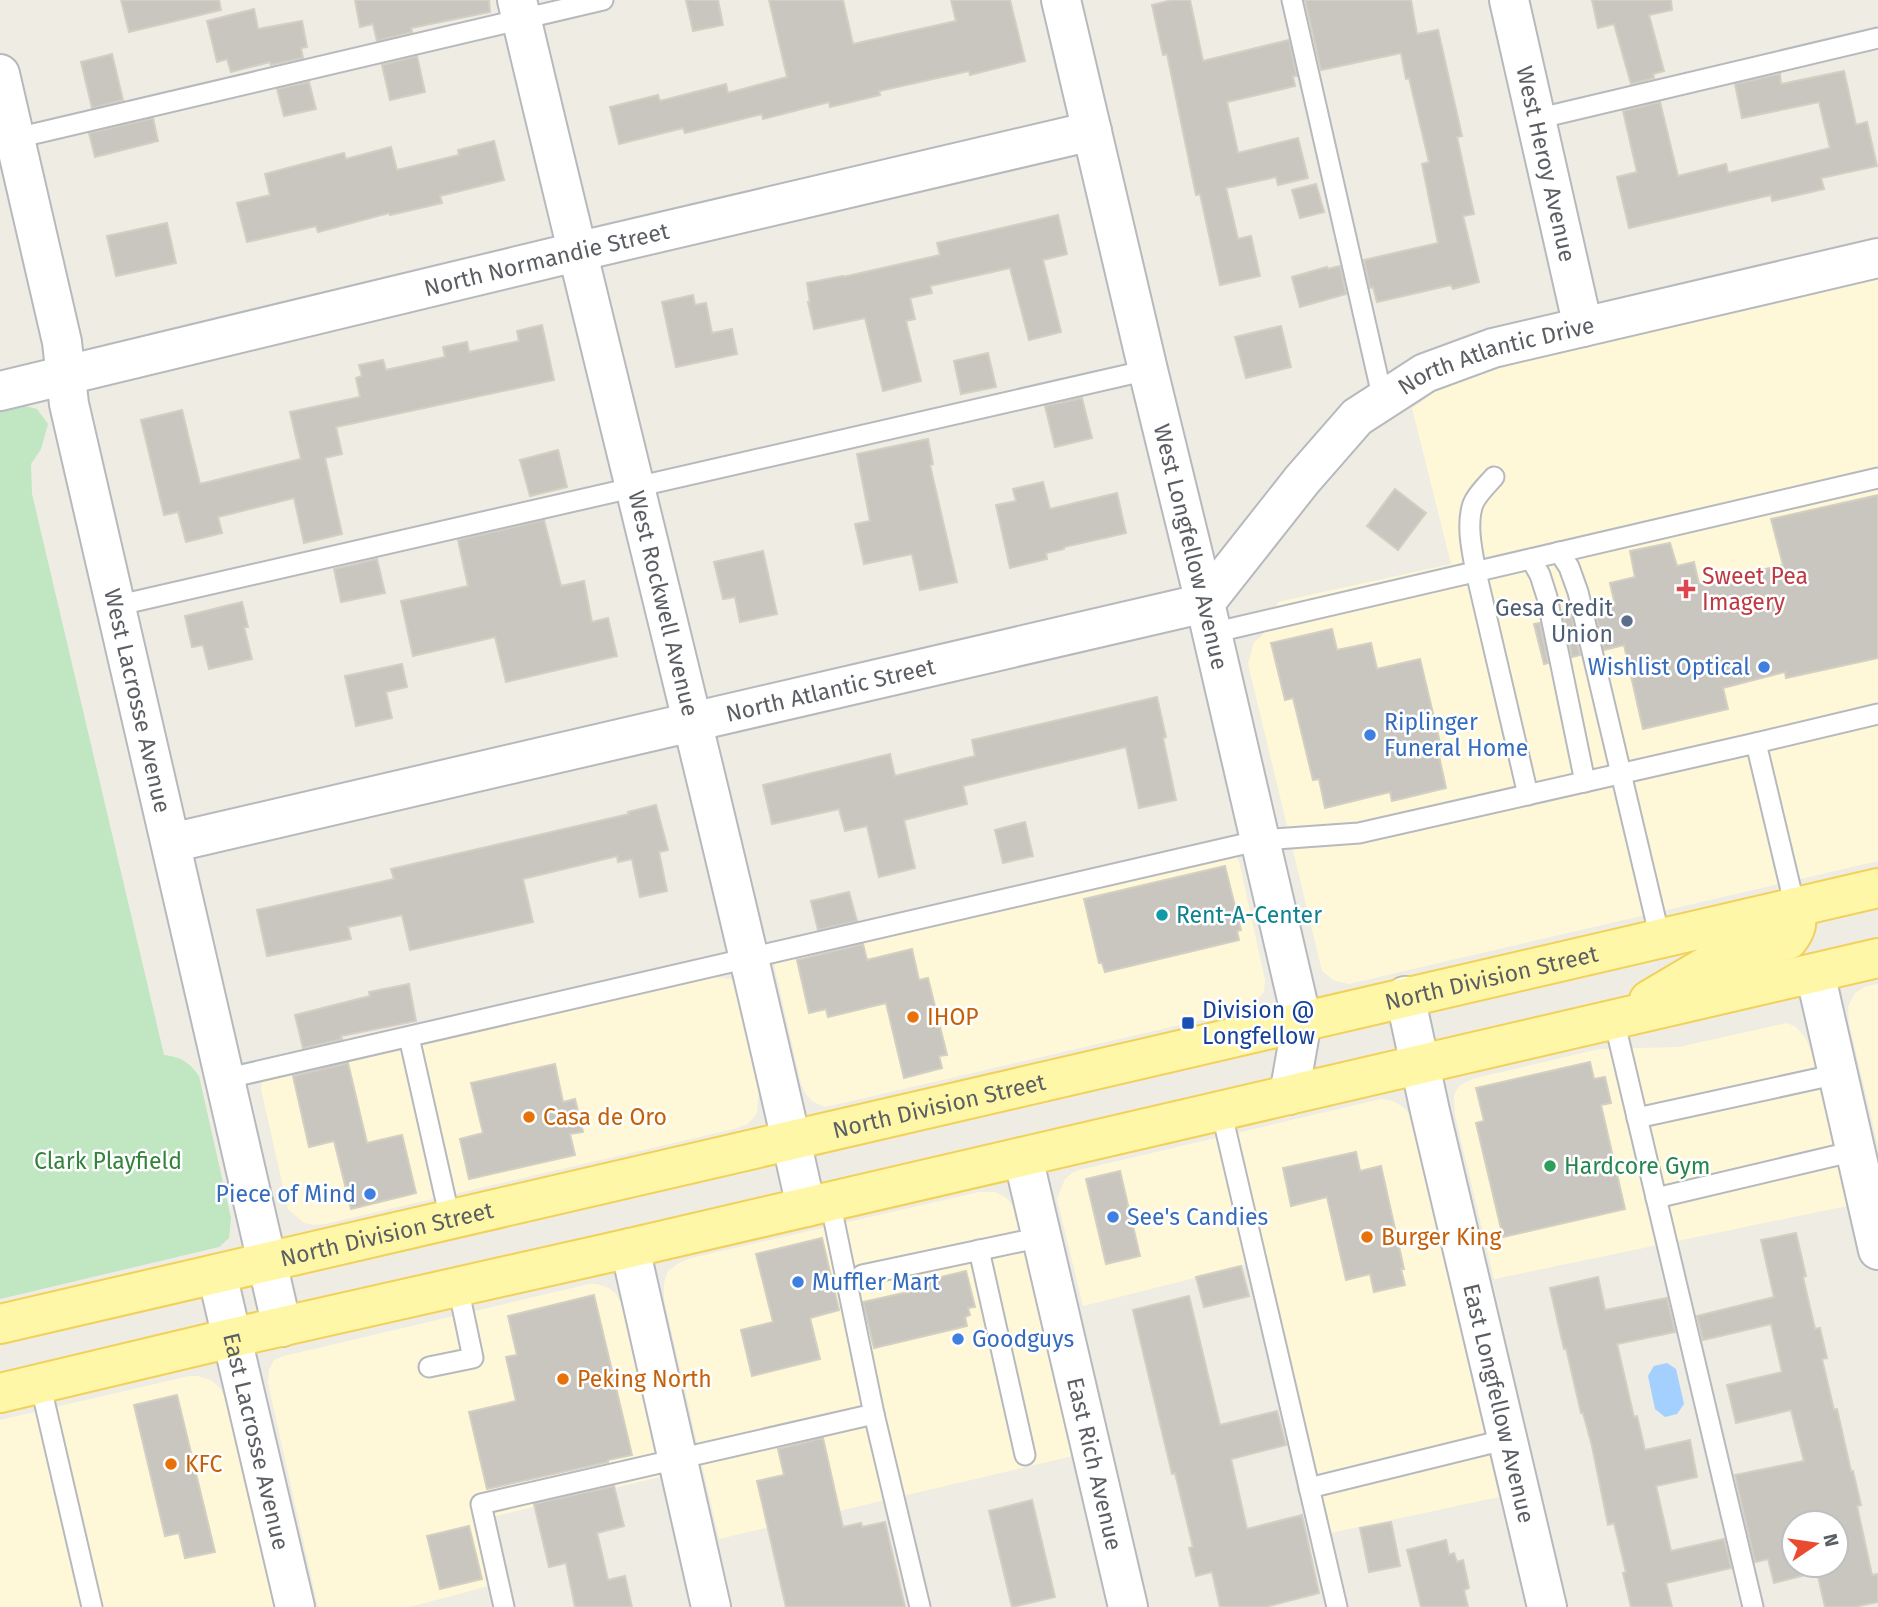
<svg xmlns="http://www.w3.org/2000/svg" width="1878" height="1607" font-family="'Fira Sans',sans-serif">
<style>
.commercial{fill:#fef8d9}
.green{fill:#c0e6c2}
.water{fill:#a3d0ff}
.building{fill:#c9c6c0;stroke:#d3cfc2;stroke-width:2;fill-rule:evenodd}
.lines{fill:none;stroke-linecap:round;stroke-linejoin:round}
.service-casing{stroke:#b6b9bd;stroke-width:23}
.minor-casing{stroke:#b6b9bd;stroke-width:42}
.primary-casing{stroke:#f1d15a;stroke-width:42}
.service{stroke:#fff;stroke-width:19}
.minor{stroke:#fff;stroke-width:38}
.primary{stroke:#fff7a8;stroke-width:38}
.health-dot{fill:#e0444e;stroke:#fff;stroke-width:2.5}
.service-dot{fill:#5c6f8a;stroke:#fff;stroke-width:2.5}
.shop-dot{fill:#3f7fe0;stroke:#fff;stroke-width:2.5}
.culture-dot{fill:#0f9aa8;stroke:#fff;stroke-width:2.5}
.food-dot{fill:#e8710a;stroke:#fff;stroke-width:2.5}
.transit-dot{fill:#1a4fb4;stroke:#fff;stroke-width:2.5}
.leisure-dot{fill:#2e9e5b;stroke:#fff;stroke-width:2.5}
.labels{text-anchor:middle;dominant-baseline:central;stroke-width:5;stroke-linejoin:round;paint-order:stroke}
.street-label{font-size:23px;fill:#5b5f64;stroke:#fff}
.health-label{font-size:23px;fill:#be3a42;stroke:#fff;text-anchor:start}
.service-label{font-size:23px;fill:#4e5e75;stroke:#fff;text-anchor:end}
.shop-label{font-size:23px;fill:#366cbe;stroke:#fff;text-anchor:start}
.culture-label{font-size:23px;fill:#0d838f;stroke:#fff;text-anchor:start}
.transit-label{font-size:23px;fill:#164399;stroke:#fff;text-anchor:start}
.food-label{font-size:23px;fill:#c56008;stroke:#fff;text-anchor:start}
.park-label{font-size:23px;fill:#34823e;stroke:#fff}
.leisure-label{font-size:23px;fill:#27864d;stroke:#fff;text-anchor:start}
</style>
<rect width="100%" height="100%" fill="#eeece3"/>
<g class="commercial">
<polygon points="1878,279 1878,861 1349,984 1333,980 1322,971 1248,664 1254,642 1262,636 1278,602 1451,564 1412,408 1438,390 1466,377 1506,364 1767,306"/>
<polygon points="1234,854 1239,861 1265,980 1264,992 1255,1002 1240,1011 839,1104 825,1107 813,1102 806,1094 801,1084 775,969 775,964 779,961"/>
<polygon points="714,977 731,979 734,984 759,1089 757,1113 748,1124 734,1129 325,1224 314,1225 304,1223 288,1209 261,1089 262,1078 268,1075"/>
<polygon points="1878,984 1878,1146 1849,1023 1848,1007 1855,993 1866,986"/>
<polygon points="1787,1023 1796,1027 1805,1037 1812,1053 1847,1206 1494,1279 1455,1115 1454,1095 1459,1086 1472,1079 1599,1049 1679,1047"/>
<polygon points="1381,1099 1393,1101 1403,1107 1409,1113 1413,1126 1499,1497 1312,1537 1250,1264 1083,1306 1057,1199 1065,1179 1072,1173 1079,1170"/>
<polygon points="979,1192 995,1192 1005,1197 1011,1203 1017,1213 1073,1456 719,1539 664,1299 664,1283 668,1271 679,1263 691,1258"/>
<polygon points="589,1284 596,1284 609,1288 616,1294 621,1303 660,1477 491,1517 504,1582 410,1607 318,1607 268,1383 269,1370 274,1360 284,1356"/>
<polygon points="189,1376 198,1376 211,1380 220,1388 228,1403 275,1607 0,1607 0,1420"/>
</g>
<path class="green" d="M25,406l12,3 11,15 -7,25 -10,15 1,30 132,561c17,2 25,7 35,21l32,142 -2,20 -10,9 -219,52v-889z"/>
<polygon class="water" points="1667,1363 1676,1369 1684,1404 1677,1414 1665,1417 1655,1409 1648,1376 1654,1366"/>
<g class="building">
<polygon points="121,0 219,0 221,10 129,32"/>
<polygon points="355,0 489,0 490,12 411,28 412,32 377,41 373,24 360,27"/>
<polygon points="686,0 718,0 723,25 693,31"/>
<polygon points="769,0 843,0 853,44 956,21 951,0 1010,0 1025,61 970,75 969,71 879,91 880,95 830,107 829,102 763,119 762,114 685,133 683,128 619,144 610,107 658,95 660,101 726,84 728,93 787,77"/>
<polygon points="1172,0 1190,0 1203,61 1289,40 1297,76 1293,76 1295,86 1227,102 1238,153 1298,138 1308,178 1278,185 1276,177 1226,188 1238,239 1251,236 1260,276 1220,285 1200,194 1196,195 1167,54 1163,55 1152,5"/>
<polygon points="1305,0 1411,0 1417,34 1438,30 1462,136 1457,137 1474,214 1463,216 1479,282 1453,289 1451,285 1377,302 1373,287 1370,288 1364,260 1438,243 1422,164 1429,162 1409,78 1406,79 1401,53 1321,70"/>
<polygon points="1592,0 1671,0 1672,10 1649,15 1664,71 1653,74 1654,78 1631,84 1614,24 1598,28"/>
<polygon points="254,9 258,29 302,21 307,47 301,48 303,58 271,65 270,62 231,72 227,59 217,62 207,21"/>
<polygon points="112,54 123,100 92,108 81,62"/>
<polygon points="417,56 425,92 390,100 382,65"/>
<polygon points="1844,71 1856,125 1867,122 1877,166 1821,178 1824,189 1772,201 1771,195 1629,228 1617,177 1637,172 1623,111 1660,102 1678,176 1726,164 1728,173 1830,148 1819,102 1742,118 1735,84 1780,74 1781,84"/>
<polygon points="309,82 316,109 284,116 277,89"/>
<polygon points="153,118 158,141 95,157 89,133"/>
<polygon points="494,141 504,180 440,196 442,203 390,215 389,213 318,232 316,226 247,242 237,203 270,195 265,174 344,153 346,159 391,147 397,170 459,155 458,150"/>
<polygon points="1316,184 1324,212 1300,218 1292,190"/>
<polygon points="1058,215 1067,254 1043,260 1061,332 1029,340 1010,268 930,286 932,293 910,298 915,319 906,321 921,381 883,391 865,318 814,329 808,302 810,302 807,283 843,276 843,277 940,255 937,243"/>
<polygon points="167,223 176,263 116,276 107,236"/>
<polygon points="1340,266 1346,294 1300,307 1292,277 1327,267 1328,269"/>
<polygon points="693,295 695,305 706,303 712,333 732,329 737,354 676,367 662,302"/>
<polygon points="542,325 554,380 336,427 342,454 325,458 342,534 304,543 294,498 218,517 222,533 186,542 178,512 164,515 141,420 182,410 200,484 301,459 290,412 360,397 356,378 362,376 359,365 383,360 386,370 445,357 443,347 467,342 469,352 519,341 517,331"/>
<polygon points="1281,326 1291,367 1246,378 1235,337"/>
<polygon points="988,353 996,387 961,394 954,361"/>
<polygon points="1082,398 1092,438 1055,447 1045,406"/>
<polygon points="928,439 933,464 930,465 957,582 920,590 912,554 864,564 855,524 870,521 857,454"/>
<polygon points="558,450 567,487 530,496 520,460"/>
<polygon points="1043,482 1050,509 1117,493 1126,533 1064,547 1064,549 1046,553 1047,559 1010,568 996,505 1016,501 1013,489"/>
<polygon points="1395,489 1426,513 1398,550 1367,526"/>
<polygon points="1878,495 1878,658 1786,678 1785,672 1723,688 1728,709 1643,729 1624,645 1604,650 1595,610 1615,605 1610,583 1635,577 1630,551 1670,543 1677,566 1694,562 1699,584 1783,565 1771,519"/>
<polygon points="544,520 561,586 584,581 592,622 608,618 617,656 506,682 495,637 413,656 401,601 468,586 458,540"/>
<polygon points="763,551 777,614 740,622 735,597 723,599 714,562"/>
<polygon points="377,559 385,593 341,602 334,569"/>
<polygon points="242,602 248,627 244,627 252,659 209,669 203,645 192,647 185,616"/>
<polygon points="1571,615 1580,655 1572,657 1564,617"/>
<polygon points="1540,623 1548,663 1544,664 1534,624"/>
<polygon points="1332,629 1337,650 1371,643 1377,669 1420,659 1443,755 1439,756 1446,788 1392,801 1390,792 1325,808 1319,779 1313,780 1293,698 1285,700 1271,643"/>
<polygon points="402,664 407,687 386,692 392,718 356,726 345,676"/>
<polygon points="1157,697 1166,737 1163,738 1176,800 1139,808 1126,747 963,786 967,804 904,820 915,868 879,877 867,826 845,831 839,809 772,824 763,785 890,754 895,776 975,756 972,740"/>
<polygon points="656,805 668,850 659,852 667,891 640,897 632,859 618,862 617,856 523,879 533,922 410,950 402,915 348,927 351,939 267,956 257,910 394,879 391,869 629,814 628,812"/>
<polygon points="1025,822 1033,856 1003,863 995,830"/>
<polygon points="1225,866 1241,930 1237,931 1239,940 1105,972 1102,963 1099,963 1084,899"/>
<polygon points="849,892 857,921 818,930 811,901"/>
<polygon points="863,944 867,960 912,949 919,980 928,978 947,1055 939,1056 942,1068 904,1078 886,1003 828,1017 826,1009 809,1013 797,960"/>
<polygon points="409,984 416,1021 341,1036 342,1039 303,1048 295,1015 370,996 369,992"/>
<polygon points="1590,1062 1594,1079 1605,1077 1611,1103 1601,1105 1625,1209 1503,1237 1476,1123 1484,1121 1476,1088"/>
<polygon points="348,1063 367,1143 402,1135 416,1193 351,1209 334,1141 309,1147 293,1076"/>
<polygon points="555,1064 563,1102 575,1099 583,1132 570,1134 575,1155 469,1179 460,1139 483,1133 471,1083"/>
<polygon points="1356,1152 1360,1171 1381,1166 1404,1269 1401,1269 1405,1285 1374,1292 1370,1274 1346,1280 1327,1197 1291,1206 1283,1168"/>
<polygon points="1120,1171 1140,1256 1106,1264 1086,1179"/>
<path d="M1796,1233l10,43 -3,1 12,52 5,-1 7,30 -5,1 12,51 3,-1 14,62h2l8,34 -4,1 15,69 6,-1v28l-24,5h-29l-8,-35 -43,11 -6,-24 -13,3 -20,-87 69,-14 -13,-51 -55,13 -9,-38 55,-13 -11,-48 -68,16 -6,-24 77,-19 -13,-57zM1794,1523h42v42h-42z"/>
<polygon points="822,1238 839,1310 810,1318 820,1359 752,1376 741,1330 773,1322 756,1254"/>
<polygon points="1241,1266 1249,1296 1204,1307 1196,1277"/>
<polygon points="966,1271 975,1307 968,1308 970,1315 965,1317 967,1326 874,1348 863,1302 926,1288 924,1281"/>
<polygon points="1598,1277 1605,1310 1667,1298 1675,1332 1617,1344 1634,1417 1637,1416 1645,1450 1690,1440 1697,1477 1656,1486 1671,1551 1724,1539 1731,1568 1666,1583 1672,1607 1631,1607 1623,1573 1626,1572 1614,1523 1608,1525 1592,1446 1583,1413 1581,1413 1566,1348 1564,1349 1550,1288"/>
<polygon points="594,1295 632,1455 608,1460 608,1462 487,1489 469,1412 516,1401 506,1357 517,1355 508,1316"/>
<polygon points="1189,1296 1220,1425 1277,1411 1286,1445 1231,1459 1247,1529 1302,1515 1319,1593 1265,1607 1220,1607 1212,1572 1196,1576 1189,1548 1193,1547 1175,1473 1172,1474 1133,1310"/>
<polygon points="177,1395 215,1552 185,1558 179,1533 165,1536 134,1405"/>
<polygon points="823,1438 843,1527 861,1523 862,1527 885,1522 905,1607 786,1607 757,1481 784,1475 778,1449"/>
<polygon points="614,1486 624,1526 597,1533 608,1580 625,1576 632,1607 575,1607 566,1563 549,1567 534,1504"/>
<polygon points="1032,1500 1055,1597 1012,1607 989,1511"/>
<polygon points="1391,1522 1400,1566 1369,1572 1360,1528"/>
<polygon points="469,1526 482,1579 440,1589 427,1536"/>
<polygon points="1446,1540 1449,1555 1454,1553 1457,1562 1463,1560 1469,1588 1464,1590 1468,1607 1421,1607 1407,1550"/>
</g>
<g class="lines">
<g class="service-casing">
<g id="service">
<polyline points="1292,0 1383,400"/>
<polyline points="1536,119 1878,38"/>
<polyline points="8,140 603,0"/>
<path d="M1494,477c-7,8 -17,17 -21,27 -7,20 -1,47 3,68l52,223"/>
<polyline points="1559,552 1569,567 1578,592 1660,938"/>
<polyline points="1531,559 1540,575 1547,597 1585,782"/>
<polyline points="115,606 1148,370"/>
<polyline points="1212,633 1878,478"/>
<polyline points="1756,743 1795,907"/>
<polyline points="1614,1020 1753,1607"/>
<polyline points="409,1037 450,1219"/>
<polyline points="224,1079 1261,840 1359,833 1756,743 1878,714"/>
<polyline points="1221,1110 1337,1607"/>
<polyline points="1637,1118 1838,1074"/>
<polyline points="1656,1198 1855,1151"/>
<polyline points="830,1201 874,1414 920,1607"/>
<polyline points="979,1250 1025,1455"/>
<polyline points="862,1275 1042,1237"/>
<polyline points="429,1367 473,1358 458,1287"/>
<polyline points="40,1383 92,1607"/>
<polyline points="1309,1488 1508,1439"/>
<polyline points="504,1607 481,1504 874,1414"/>
</g>
</g>
<g class="minor-casing">
<g id="minor">
<path id="s1" d="M517,0c95,403 199,803 289,1207"/>
<path id="s2" d="M1061,0l87,370 57,233 97,418 -13,74"/>
<path id="s3" d="M1509,0l74,327"/>
<path id="s4" d="M0,74l62,268 7,62 213,923"/>
<path id="s5" d="M0,391l576,-139 516,-121"/>
<path id="s6" d="M171,843l1034,-240 97,-123 55,-63 68,-44 68,-25 385,-90"/>
<polyline points="1815,973 1878,1250"/>
<path id="s7" d="M1405,996l25,115 117,496"/>
<path id="s8" d="M1023,1157l105,450"/>
<polyline points="630,1248 711,1607"/>
<path id="s9" d="M217,1274l78,333"/>
</g>
</g>
<g class="primary-casing">
<g id="primary">
<path d="M1649,1000l71,-42 68,-18c9,-11 10,-18 7,-33"/>
<path id="s10" d="M0,1324l1878,-436"/>
<polyline points="0,1393 231,1338 630,1248 1878,958"/>
</g>
</g>
<use href="#service" class="service"/>
<use href="#minor" class="minor"/>
<use href="#primary" class="primary"/>
</g>
<path class="health-dot" d="M1682.5 578.5h7v7h7v7h-7v7h-7v-7h-7v-7h7z"/>
<circle class="service-dot" cx="1627" cy="621" r="7"/>
<g class="shop-dot">
<circle cx="1764" cy="667" r="7"/>
<circle cx="1370" cy="735" r="7"/>
<circle cx="370" cy="1194" r="7"/>
<circle cx="1113" cy="1217" r="7"/>
<circle cx="798" cy="1282" r="7"/>
<circle cx="958" cy="1339" r="7"/>
</g>
<circle class="culture-dot" cx="1162" cy="915" r="7"/>
<g class="food-dot">
<circle cx="913" cy="1017" r="7"/>
<circle cx="529" cy="1117" r="7"/>
<circle cx="1367" cy="1237" r="7"/>
<circle cx="563" cy="1379" r="7"/>
<circle cx="171" cy="1464" r="7"/>
</g>
<rect class="transit-dot" x="1181" y="1016" width="14" height="14" rx="3.5"/>
<circle class="leisure-dot" cx="1550" cy="1166" r="7"/>
<g class="labels">
<g class="street-label">
<text stroke="none"><textPath href="#s3" startOffset="168">West Heroy Avenue</textPath></text>
<text stroke="none"><textPath href="#s5" startOffset="562">North Normandie Street</textPath></text>
<text stroke="none"><textPath href="#s6" startOffset="1456">North Atlantic Drive</textPath></text>
<text stroke="none"><textPath href="#s2" startOffset="562">West Longfellow Avenue</textPath></text>
<text stroke="none"><textPath href="#s1" startOffset="621">West Rockwell Avenue</textPath></text>
<text stroke="none"><textPath href="#s6" startOffset="677">North Atlantic Street</textPath></text>
<text stroke="none"><textPath href="#s4" startOffset="642">West Lacrosse Avenue</textPath></text>
<text stroke="none"><textPath href="#s10" startOffset="1531">North Division Street</textPath></text>
<text stroke="none"><textPath href="#s10" startOffset="964">North Division Street</textPath></text>
<text stroke="none"><textPath href="#s10" startOffset="397">North Division Street</textPath></text>
<text stroke="none"><textPath href="#s7" startOffset="418">East Longfellow Avenue</textPath></text>
<text stroke="none"><textPath href="#s9" startOffset="172">East Lacrosse Avenue</textPath></text>
<text stroke="none"><textPath href="#s8" startOffset="315">East Rich Avenue</textPath></text>
</g>
<g class="health-label">
<text x="1702" y="576">Sweet Pea<tspan x="1702" dy="26">Imagery</tspan></text>
</g>
<g class="service-label">
<text x="1613" y="608">Gesa Credit<tspan x="1613" dy="26">Union</tspan></text>
</g>
<g class="shop-label">
<text x="1750" y="667" text-anchor="end">Wishlist Optical</text>
<text x="1384" y="722">Riplinger<tspan x="1384" dy="26">Funeral Home</tspan></text>
<text x="356" y="1194" text-anchor="end">Piece of Mind</text>
<text x="1127" y="1217">See's Candies</text>
<text x="812" y="1282">Muffler Mart</text>
<text x="972" y="1339">Goodguys</text>
</g>
<g class="culture-label">
<text x="1176" y="915">Rent-A-Center</text>
</g>
<g class="transit-label">
<text x="1202" y="1010">Division @<tspan x="1202" dy="26">Longfellow</tspan></text>
</g>
<g class="food-label">
<text x="927" y="1017">IHOP</text>
<text x="543" y="1117">Casa de Oro</text>
<text x="1381" y="1237">Burger King</text>
<text x="577" y="1379">Peking North</text>
<text x="185" y="1464">KFC</text>
</g>
<g class="park-label">
<text x="108" y="1161">Clark Playfield</text>
</g>
<g class="leisure-label">
<text x="1564" y="1166">Hardcore Gym</text>
</g>
</g>
<g transform="translate(1815 1544) rotate(77)"><circle r="33" fill="#ffffff" stroke="#bdbfc1" stroke-width="2"/>
<path d="M0-5L12 26L0 18L-12 26Z" fill="#e84b2f"/>
<text y="-10" font-size="19" font-weight="bold" text-anchor="middle" fill="#5b5f64">N</text>
</g>
</svg>
